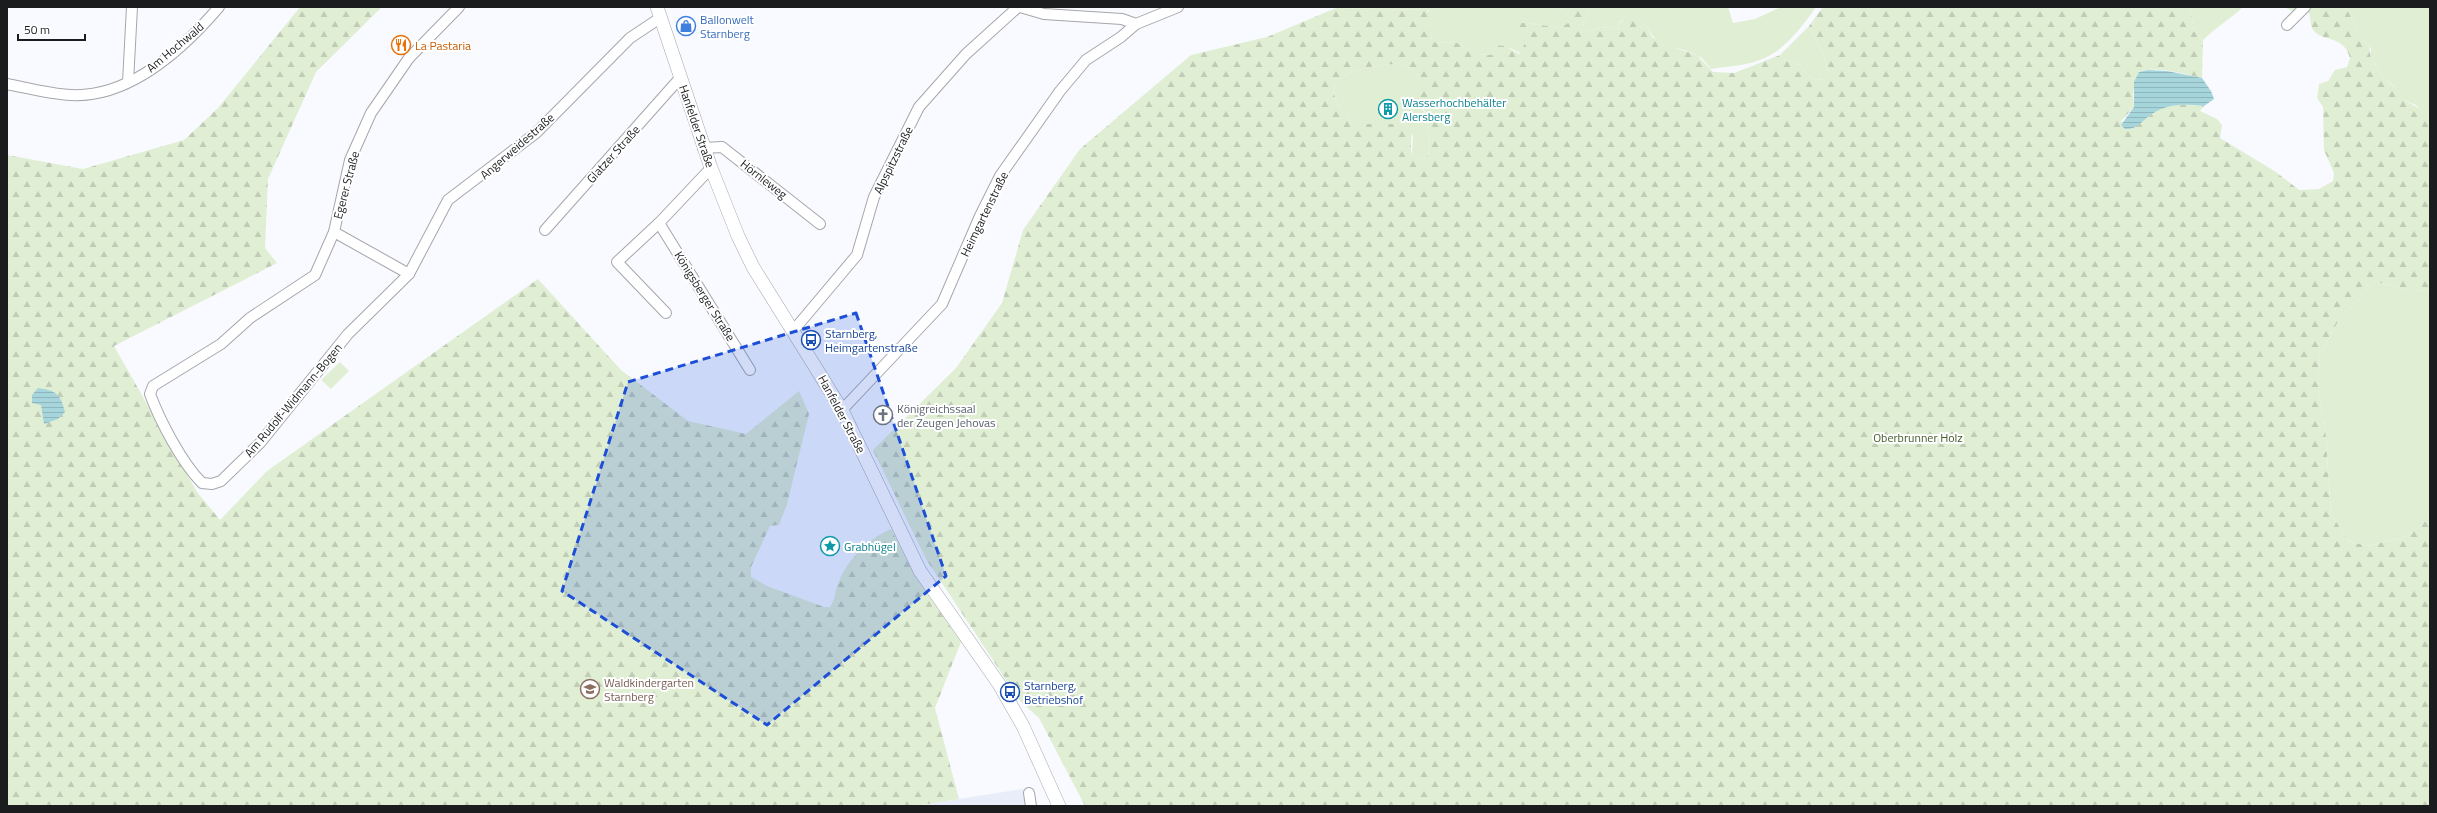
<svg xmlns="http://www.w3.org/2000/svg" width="2437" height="813" font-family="'Titillium Web',sans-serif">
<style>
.built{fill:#e9edf9}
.green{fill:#e0efd4}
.forest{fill:url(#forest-firs);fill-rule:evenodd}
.water{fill:url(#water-rules)}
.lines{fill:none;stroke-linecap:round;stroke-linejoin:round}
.minor-casing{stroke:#a5a7ab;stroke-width:12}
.tertiary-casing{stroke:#a5a7ab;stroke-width:14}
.minor{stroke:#fff;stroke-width:10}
.tertiary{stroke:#fff;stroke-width:13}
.marked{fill:#1d4ed8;fill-opacity:0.2;stroke:#1d4ed8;stroke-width:3;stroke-dasharray:8 5;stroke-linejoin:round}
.labels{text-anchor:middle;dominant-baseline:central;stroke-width:4;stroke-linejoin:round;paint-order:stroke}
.shop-label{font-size:12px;fill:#366cbe;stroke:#fff;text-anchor:start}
.food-label{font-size:12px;fill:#c56008;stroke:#fff;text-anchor:start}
.street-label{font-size:12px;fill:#1b1c1e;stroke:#fff}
.culture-label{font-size:12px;fill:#0d838f;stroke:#fff;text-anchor:start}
.transit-label{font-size:12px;fill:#164399;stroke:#fff;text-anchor:start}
.worship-label{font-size:12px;fill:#5b616d;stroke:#fff;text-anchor:start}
.park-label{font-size:12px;fill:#425b29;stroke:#fff}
.education-label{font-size:12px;fill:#785e54;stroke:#fff;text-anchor:start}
</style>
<defs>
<pattern id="forest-firs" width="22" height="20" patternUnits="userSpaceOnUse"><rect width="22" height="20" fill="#e0efd4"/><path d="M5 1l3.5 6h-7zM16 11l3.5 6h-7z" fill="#c0ccb6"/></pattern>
<pattern id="water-rules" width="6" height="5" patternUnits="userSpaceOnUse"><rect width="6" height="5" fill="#a6d5dc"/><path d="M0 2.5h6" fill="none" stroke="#8eb6bc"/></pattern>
</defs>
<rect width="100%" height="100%" fill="#f8faff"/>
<polygon class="built" points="1029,788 1033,806 916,806 959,799"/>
<g class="green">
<polygon points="1339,7 1564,7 1564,12 1568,16 1568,23 1560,28 1528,23 1528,39 1520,53 1510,48 1493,55 1478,54 1457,43 1432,42 1429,11 1426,10 1336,8"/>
<path d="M1591,7h137l5,16 22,-4 26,-12h35c-14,20 -32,44 -56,53 -15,6 -33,6 -49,9 -4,-4 -7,-10 -11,-12 -20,-13 -42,-5 -53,-31l-26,-6 -4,9 -16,-2 -14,4 -4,-6z"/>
<path d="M2190,7h53c-9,9 -36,27 -40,34l-9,-10z"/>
<polygon points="2346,7 2430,7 2430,147 2428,119 2416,105 2403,100 2394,86 2383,78 2371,58 2371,49 2358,32"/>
<polygon points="1809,26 1823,53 1828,72 1822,80 1811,78 1800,65 1785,60 1780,55"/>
<path d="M1397,64l15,5 8,9 2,31 5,6 2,17 1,17 -4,8 -4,2 -10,-5 1,-18 -8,-12h-54l-5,-13 -9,-7 -4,-13c5,-22 45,-26 64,-27z"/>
<polygon points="2373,281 2414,292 2430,288 2430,515 2423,524 2407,536 2368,546 2348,541 2331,513 2325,425 2318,389 2320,354 2340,318 2361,297"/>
<polygon points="340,362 349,371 331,389 321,380"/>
</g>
<g class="forest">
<path d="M300,7h82l-66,65 -48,107 -3,69 12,15 -163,83 83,146 23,28 47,-49 271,-192 83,91 67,51 58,13 53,-43 10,23 -22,90 -8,21 -9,1 -19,41v10l16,9 57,21h6c5,-6 5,-16 8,-23 8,-23 30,-45 53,-55l24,47 46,66 -26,66 24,91 -43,7h-909v-651l76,14 101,-29 34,-32z"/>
<path d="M1564,7h27l-8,18 4,6 14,-4 16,2 4,-8 5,-2 13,1 8,6 5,11 18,9 27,9 16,17 21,1 46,-18 5,5 15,5 11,13 10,2 7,-9 -5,-18 -14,-27 14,-19h367l4,24 9,10 -1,37c-20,-4 -44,-13 -63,-6l-6,21 1,14 -13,14 9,8c9,-3 12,-9 20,-14 16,-13 36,-11 54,-9l-4,5 17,8 5,6 -2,13 56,34 23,18 20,-1 14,-8 1,-8 -10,-23 -1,-43 -6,-9 2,-14 9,-3 7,-11 12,-3 3,-9c-6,-23 -27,-16 -36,-27 -4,-4 -3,-12 -5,-18l-17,-2 -8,-4h62l12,25 11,14 2,12 12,20 14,11 6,11c12,6 24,10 27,25v163l-16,4 -41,-11 -12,16 -21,21 -20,36 -2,35 7,36 6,88 17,28 20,5 39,-10 16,-12 7,-9v291h-1345l-46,-88 -19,-17 -94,-142 -53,-109 83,-82 46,-65 21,-73 57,-81 111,-94 76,-18 69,-29 90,2 4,3 2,29 25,1 21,11 15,1 2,-10 10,1 14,8 9,-16 -9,-10 1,-5h8l32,5 8,-5v-7l-4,-4zM1397,64l15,5 8,9v25l7,12 2,17 1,17 -4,8 -4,2 -10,-5c-4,-12 5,-20 -7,-30h-54l-5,-13 -9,-7 -4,-13c5,-22 45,-26 64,-27z"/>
</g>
<g class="water">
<path d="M2148,70l19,1 35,7 9,13 3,8 -10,7c-19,-2 -36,-3 -52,8 -10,6 -14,16 -27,15l-4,-4 13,-18v-25l5,-10z"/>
<path d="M38,388c18,2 23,7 27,24l-7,7 -14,5 -3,-19 -9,-2v-8z"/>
</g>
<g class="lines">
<g class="minor-casing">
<g id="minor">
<path d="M459,7l-50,51 -38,55 -21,47 -16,72 -19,43 -65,43 -29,26 -68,42 -3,8c10,27 32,69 52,89l10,1 9,-3 39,-38 88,-109 61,-60 39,-74 88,-67 94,-95 30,-20"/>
<polyline points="1020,7 1044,14 1122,19 1136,24"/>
<polyline points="2287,25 2305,7"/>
<polyline points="128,82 132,7"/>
<path d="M7,84c21,4 42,10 64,11 59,3 112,-46 148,-88"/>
<polyline points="703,148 722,147 820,224"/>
<polyline points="711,168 659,223 750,370"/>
<polyline points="659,223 617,262 666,313"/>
<polyline points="545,230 680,78"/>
<polyline points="334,232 409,274"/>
<polyline points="793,331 857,255 874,197 919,107 966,54 1018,7"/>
<polyline points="842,410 942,304 980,216 1000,176 1060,91 1086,60 1121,37 1136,24 1178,7"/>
<polyline points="1029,793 1031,806"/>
</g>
</g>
<g class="tertiary-casing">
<polyline id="tertiary" points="657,7 711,168 738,236 753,267 842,410 920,571 999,684 1023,726 1059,806"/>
</g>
<use href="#minor" class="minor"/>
<use href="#tertiary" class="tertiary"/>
</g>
<path class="marked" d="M856,313l90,263 -179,149 -205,-134 66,-209z"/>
<defs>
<g id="shop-ring" transform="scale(1)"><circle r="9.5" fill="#fff" stroke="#3f7fe0" stroke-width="1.5"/><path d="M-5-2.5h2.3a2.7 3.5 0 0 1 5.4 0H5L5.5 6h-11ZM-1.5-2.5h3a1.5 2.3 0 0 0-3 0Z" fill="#3f7fe0"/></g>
<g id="restaurant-ring" transform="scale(1)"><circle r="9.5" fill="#fff" stroke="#e8710a" stroke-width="1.5"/><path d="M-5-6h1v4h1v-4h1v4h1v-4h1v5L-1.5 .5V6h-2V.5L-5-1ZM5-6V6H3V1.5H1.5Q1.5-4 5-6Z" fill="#e8710a"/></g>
<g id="building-ring" transform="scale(1)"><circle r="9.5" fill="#fff" stroke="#0f9aa8" stroke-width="1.5"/><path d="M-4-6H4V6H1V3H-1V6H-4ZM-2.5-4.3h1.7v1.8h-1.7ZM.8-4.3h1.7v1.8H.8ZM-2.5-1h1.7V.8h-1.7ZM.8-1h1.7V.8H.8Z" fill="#0f9aa8"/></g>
<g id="bus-ring" transform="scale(1)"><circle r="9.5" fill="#fff" stroke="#1a4fb4" stroke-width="1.5"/><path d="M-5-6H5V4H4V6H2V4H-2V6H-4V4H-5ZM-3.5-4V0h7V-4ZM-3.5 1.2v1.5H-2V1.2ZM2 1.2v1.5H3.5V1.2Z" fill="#1a4fb4"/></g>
<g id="church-ring" transform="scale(1)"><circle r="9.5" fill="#fff" stroke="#6b7280" stroke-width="1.5"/><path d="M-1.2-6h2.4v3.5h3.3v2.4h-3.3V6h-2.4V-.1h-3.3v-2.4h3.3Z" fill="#6b7280"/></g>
<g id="sight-ring" transform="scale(1)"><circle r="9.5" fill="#fff" stroke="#0f9aa8" stroke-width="1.5"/><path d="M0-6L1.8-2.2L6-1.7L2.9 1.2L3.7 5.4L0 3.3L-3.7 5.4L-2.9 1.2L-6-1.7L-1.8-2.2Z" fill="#0f9aa8"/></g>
<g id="school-ring" transform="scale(1)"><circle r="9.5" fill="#fff" stroke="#8d6e63" stroke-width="1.5"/><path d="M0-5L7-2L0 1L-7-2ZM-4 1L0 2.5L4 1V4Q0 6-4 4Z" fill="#8d6e63"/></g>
</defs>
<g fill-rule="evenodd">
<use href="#shop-ring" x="686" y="26"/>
<use href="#restaurant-ring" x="401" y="45"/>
<use href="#building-ring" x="1388" y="109"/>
<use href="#bus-ring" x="811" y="340"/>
<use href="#church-ring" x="883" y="415"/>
<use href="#sight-ring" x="830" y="546"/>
<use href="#school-ring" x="590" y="689"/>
<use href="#bus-ring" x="1010" y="692"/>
</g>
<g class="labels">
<g class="shop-label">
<text x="700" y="19">Ballonwelt<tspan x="700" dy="14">Starnberg</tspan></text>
</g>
<g class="food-label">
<text x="415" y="45">La Pastaria</text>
</g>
<g class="street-label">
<text transform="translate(175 47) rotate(-40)">Am Hochwald</text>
<text transform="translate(697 126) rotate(71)">Hanfelder Straße</text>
<text transform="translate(517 146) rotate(-41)">Angerweidestraße</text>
<text transform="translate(613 154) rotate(-48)">Glatzer Straße</text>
<text transform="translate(893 160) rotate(-64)">Alpspitzstraße</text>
<text transform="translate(764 179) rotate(38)">Hörnleweg</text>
<text transform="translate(346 185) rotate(-75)">Egerer Straße</text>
<text transform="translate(984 214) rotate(-64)">Heimgartenstraße</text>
<text transform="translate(705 296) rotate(58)">Königsberger Straße</text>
<text transform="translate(293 400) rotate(-50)">Am Rudolf-Widmann-Bogen</text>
<text transform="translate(842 414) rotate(62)">Hanfelder Straße</text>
</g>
<g class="culture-label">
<text x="1402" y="102">Wasserhochbehälter<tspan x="1402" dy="14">Alersberg</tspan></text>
<text x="844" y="546">Grabhügel</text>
</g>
<g class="transit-label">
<text x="825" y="333">Starnberg,<tspan x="825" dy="14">Heimgartenstraße</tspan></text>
<text x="1024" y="685">Starnberg,<tspan x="1024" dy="14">Betriebshof</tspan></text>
</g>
<g class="worship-label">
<text x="897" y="408">Königreichssaal<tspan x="897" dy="14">der Zeugen Jehovas</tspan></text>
</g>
<g class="park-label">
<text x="1918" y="437">Oberbrunner Holz</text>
</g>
<g class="education-label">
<text x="604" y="682">Waldkindergarten<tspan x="604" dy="14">Starnberg</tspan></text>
</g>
</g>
<rect width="2437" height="813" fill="none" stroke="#1b1c1e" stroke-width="16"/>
<path d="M18 34v6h67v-6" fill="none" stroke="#1b1c1e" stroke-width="2"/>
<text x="24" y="34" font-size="12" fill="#1b1c1e" stroke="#ffffff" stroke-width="3" paint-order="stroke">50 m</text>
</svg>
